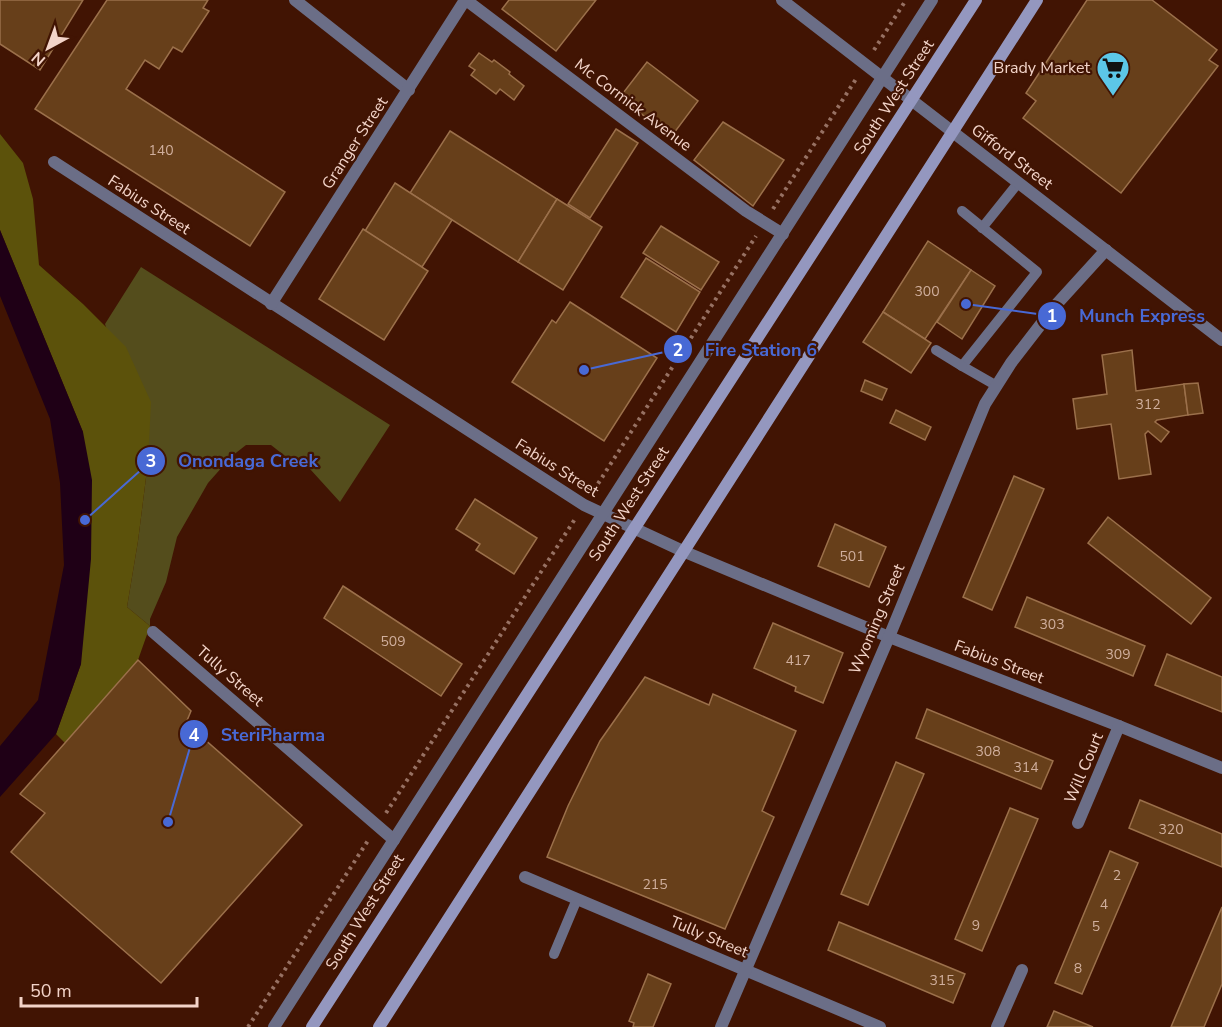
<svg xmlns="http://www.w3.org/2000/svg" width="1222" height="1027" font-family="'Nunito Sans',sans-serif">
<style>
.green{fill:#544d1c}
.forest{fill:#5c520b}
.water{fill:#1f0016}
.building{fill:#673f1a;stroke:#9b704b;stroke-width:1.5}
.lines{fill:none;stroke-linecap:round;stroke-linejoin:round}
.path{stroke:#977163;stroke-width:4;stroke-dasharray:3 4.5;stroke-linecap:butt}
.service{stroke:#6b6e87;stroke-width:10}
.minor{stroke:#6b6e87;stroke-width:12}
.secondary{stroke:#9497bf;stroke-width:12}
.labels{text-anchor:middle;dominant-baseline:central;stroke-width:4.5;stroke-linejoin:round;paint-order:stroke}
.number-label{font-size:14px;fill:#d0af9d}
.poi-label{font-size:16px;fill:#f3d4c9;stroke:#411403;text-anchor:end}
.street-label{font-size:16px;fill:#f3d4c9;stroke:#411403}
.leader{fill:none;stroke:#4869d5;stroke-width:2}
.callout-dot{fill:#4869d5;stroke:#411403;stroke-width:2}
.mark-label{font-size:18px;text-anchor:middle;font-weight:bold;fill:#fff}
.callout-label{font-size:18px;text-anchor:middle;font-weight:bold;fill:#4869d5;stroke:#411403;stroke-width:4.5;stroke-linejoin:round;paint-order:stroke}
</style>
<rect width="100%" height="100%" fill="#411403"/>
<polygon class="green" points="141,267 390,425 340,502 310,469 285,456 271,445 246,445 232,456 208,483 177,537 166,582 150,619 150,626 127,607 138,541 148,462 105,324"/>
<polygon class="forest" points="0,134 23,163 33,199 39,265 83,304 126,347 151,402 148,462 138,541 127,607 150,626 138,660 65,743 56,734 81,664 83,432 0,230"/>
<polygon class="water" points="0,230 83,432 92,480 91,559 81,664 56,734 0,797 0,746 38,700 64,565 60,483 50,419 0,296"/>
<g class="building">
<polygon points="0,0 83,0 40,70 0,44"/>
<polygon points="107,0 208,0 203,8 209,11 182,52 173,47 159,69 145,60 126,89 285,192 250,246 35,109"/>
<polygon points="509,0 596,0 556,51 502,9"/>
<polygon points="1087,0 1152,0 1217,50 1209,60 1218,66 1121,193 1023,118 1036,101 1026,93"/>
<polygon points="479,53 492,62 494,60 510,72 509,74 524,86 514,100 500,89 496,94 471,75 475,70 469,66"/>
<polygon points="647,62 698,101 671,137 620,97"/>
<polygon points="723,122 784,160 753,206 694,160"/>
<polygon points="616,129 638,143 590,218 568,204"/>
<polygon points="450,131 557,199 518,262 410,193"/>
<polygon points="395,183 452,220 422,267 365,231"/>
<polygon points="557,199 602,227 563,290 518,262"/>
<polygon points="661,226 719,262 701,290 643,253"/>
<polygon points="363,229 428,271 384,340 319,299"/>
<polygon points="928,241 971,270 925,339 883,312"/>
<polygon points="646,258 700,292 676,332 621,297"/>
<polygon points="971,270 995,286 962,339 937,322"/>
<polygon points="570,302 657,358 604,441 512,382 552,320 556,323"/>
<polygon points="883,312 931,343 911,373 863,342"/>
<polygon points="1132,350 1136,391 1184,384 1188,415 1157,420 1155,422 1169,432 1161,442 1148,431 1145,434 1151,474 1119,479 1111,424 1077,429 1073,399 1107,394 1102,355"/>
<polygon points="865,380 887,389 882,400 861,391"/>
<polygon points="1198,383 1203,413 1188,415 1184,384"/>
<polygon points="896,410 931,427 925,440 890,423"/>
<polygon points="1014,476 1044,489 992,610 963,597"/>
<polygon points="475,499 537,538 514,574 476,550 480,544 456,529"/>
<polygon points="1108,517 1211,598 1191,624 1088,543"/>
<polygon points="835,524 886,547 869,587 818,566"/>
<polygon points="343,586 462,664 441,696 324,618"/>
<polygon points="1027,597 1145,646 1133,676 1015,627"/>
<polygon points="773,623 843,653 823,703 795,691 796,687 754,668"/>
<polygon points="1167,654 1222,677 1222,712 1155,685"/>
<polygon points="138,660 191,711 186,723 302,825 161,983 11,852 45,813 20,794"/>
<polygon points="645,677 709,705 713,694 796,731 762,811 774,817 725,929 547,857 568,806 600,741"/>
<polygon points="927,709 1053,761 1041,789 916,738"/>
<polygon points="896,762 924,774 868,905 841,894"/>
<polygon points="1140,800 1222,834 1222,867 1129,828"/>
<polygon points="1010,808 1038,819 982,951 955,939"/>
<polygon points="1110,851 1138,863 1082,994 1055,983"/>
<polygon points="1222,907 1222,984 1204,1027 1171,1027"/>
<polygon points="839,922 965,974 953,1003 828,950"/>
<polygon points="648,974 671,984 653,1027 633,1027 634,1023 629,1021"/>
<polygon points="1054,1011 1093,1027 1047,1027"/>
</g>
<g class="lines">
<g class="path">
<polyline points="874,50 906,0"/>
<polyline points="773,209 856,79"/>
<polyline points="594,490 756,236"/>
<polyline points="386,813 575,519"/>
<polyline points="248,1027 369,839"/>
</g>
<g class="service">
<polyline points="962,211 1037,272 962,366 997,386"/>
<polyline points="982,228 1018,183"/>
<polyline points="936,350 962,366"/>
<polyline points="554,954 577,899"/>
</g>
<g class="minor">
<polyline points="295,0 409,90"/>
<polyline points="466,0 746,211 783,234"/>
<polyline points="782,0 1222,340"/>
<polyline points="54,162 584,505 685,552 889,637 1119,726 1222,768"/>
<polyline points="271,304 465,0"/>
<polyline points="153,632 394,840"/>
<polyline points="1078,823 1119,726"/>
<polyline points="525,877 880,1027"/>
<polyline points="274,1027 932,0"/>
<polyline points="721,1027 889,637 985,404 1011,363 1055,306 1106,250"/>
<polyline points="997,1027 1022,970"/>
</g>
<g class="secondary">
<polyline points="312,1027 976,0"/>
<polyline points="379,1027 1037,0"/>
</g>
</g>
<defs>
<g id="supermarket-pin" transform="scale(1.725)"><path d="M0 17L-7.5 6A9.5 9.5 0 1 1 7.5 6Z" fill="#5cc7e8" stroke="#411403"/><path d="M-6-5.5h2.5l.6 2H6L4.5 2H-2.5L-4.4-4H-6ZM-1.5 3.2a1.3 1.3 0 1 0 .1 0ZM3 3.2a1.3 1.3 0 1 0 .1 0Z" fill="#111"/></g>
</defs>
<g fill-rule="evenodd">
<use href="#supermarket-pin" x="1113" y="68"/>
</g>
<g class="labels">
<g class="number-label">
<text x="161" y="150">140</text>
<text x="927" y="291">300</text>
<text x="1148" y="404">312</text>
<text x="852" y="556">501</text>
<text x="1052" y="624">303</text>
<text x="393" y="641">509</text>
<text x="1118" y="654">309</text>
<text x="798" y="660">417</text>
<text x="988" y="751">308</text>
<text x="1026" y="767">314</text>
<text x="1171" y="829">320</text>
<text x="1117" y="875">2</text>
<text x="655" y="884">215</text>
<text x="1104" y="904">4</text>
<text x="976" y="925">9</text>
<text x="1096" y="926">5</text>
<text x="1078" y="968">8</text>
<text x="942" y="980">315</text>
</g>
<g class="poi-label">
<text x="1090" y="68">Brady Market</text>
</g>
<g class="street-label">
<text transform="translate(894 97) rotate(-57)">South West Street</text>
<text transform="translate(633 105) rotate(37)">Mc Cormick Avenue</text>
<text transform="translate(355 143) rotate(-57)">Granger Street</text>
<text transform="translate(1012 157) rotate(37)">Gifford Street</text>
<text transform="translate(149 205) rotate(33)">Fabius Street</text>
<text transform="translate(557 468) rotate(32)">Fabius Street</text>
<text transform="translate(629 504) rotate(-57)">South West Street</text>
<text transform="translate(877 619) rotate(-67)">Wyoming Street</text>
<text transform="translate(999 662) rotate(21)">Fabius Street</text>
<text transform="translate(230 676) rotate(41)">Tully Street</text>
<text transform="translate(1084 768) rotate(-67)">Will Court</text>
<text transform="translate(365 912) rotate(-58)">South West Street</text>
<text transform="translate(709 937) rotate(23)">Tully Street</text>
</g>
</g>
<path class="leader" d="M966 304L1052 316M584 370L678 349M85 520L151 461M168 822L194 734"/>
<g class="callout-dot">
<circle cx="966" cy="304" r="6"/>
<circle cx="584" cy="370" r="6"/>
<circle cx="85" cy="520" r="6"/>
<circle cx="168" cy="822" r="6"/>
<circle cx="1052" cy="316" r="15"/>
<circle cx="678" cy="349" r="15"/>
<circle cx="151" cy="461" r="15"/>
<circle cx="194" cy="734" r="15"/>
</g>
<g class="mark-label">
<text x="1052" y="322">1</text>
<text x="678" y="356">2</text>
<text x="151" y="467">3</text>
<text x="194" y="741">4</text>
</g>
<g class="callout-label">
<text x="1142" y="322">Munch Express</text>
<text x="761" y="356">Fire Station 6</text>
<text x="248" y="467">Onondaga Creek</text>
<text x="273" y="741">SteriPharma</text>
</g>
<g transform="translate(48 48) rotate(221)" stroke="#411403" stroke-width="4.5" paint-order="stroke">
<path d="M0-4.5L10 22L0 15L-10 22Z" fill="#f3d4c9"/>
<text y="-9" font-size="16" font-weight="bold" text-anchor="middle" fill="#f3d4c9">N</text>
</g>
<path d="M21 997v9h176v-9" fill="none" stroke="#f3d4c9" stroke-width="3"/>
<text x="30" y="997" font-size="18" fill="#f3d4c9" stroke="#411403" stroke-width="4.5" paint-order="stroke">50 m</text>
</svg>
